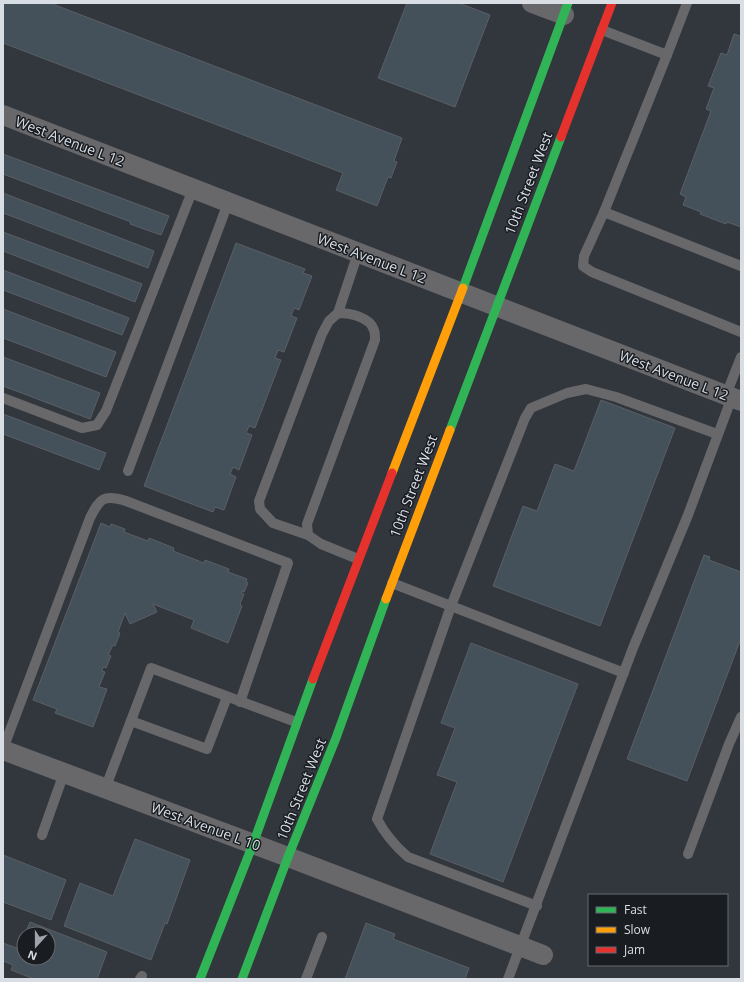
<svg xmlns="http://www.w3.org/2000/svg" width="744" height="982" font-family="'Open Sans',sans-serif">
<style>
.building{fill:#44515a;stroke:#5b5f65}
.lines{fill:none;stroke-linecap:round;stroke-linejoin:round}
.lane{stroke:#68686b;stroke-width:10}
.street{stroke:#68686b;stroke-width:20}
.fast{stroke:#30b455;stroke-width:9}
.slow{stroke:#ff9f0a;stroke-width:9}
.jam{stroke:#e5322d;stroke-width:9}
.labels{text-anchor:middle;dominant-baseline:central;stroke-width:3;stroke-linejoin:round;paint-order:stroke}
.street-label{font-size:14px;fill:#d9dee5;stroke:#191d22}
</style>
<rect width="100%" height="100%" fill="#32363d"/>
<g class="building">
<polygon points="3,3 50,3 402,138 394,161 397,162 391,178 388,177 377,206 336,190 343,173 3,43"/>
<polygon points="407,3 459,3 490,15 455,107 378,78"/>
<polygon points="741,32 741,227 727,222 726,224 700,214 701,212 683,205 686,197 680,194 711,111 706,109 714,88 708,86 721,53 727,55 734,34 740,36"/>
<polygon points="3,154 169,216 161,235 130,224 131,222 3,174"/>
<polygon points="3,193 154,251 148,268 3,213"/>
<polygon points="3,232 142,284 135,302 3,251"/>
<polygon points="236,243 305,269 303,273 312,276 299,310 294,308 291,316 297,318 284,352 278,350 275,358 281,360 255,428 249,426 246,433 252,435 239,470 233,467 230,474 236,477 224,510 215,507 213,512 144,486"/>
<polygon points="3,270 129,318 122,335 3,290"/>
<polygon points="3,309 116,352 106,377 3,338"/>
<polygon points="3,357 100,393 90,419 3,386"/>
<polygon points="601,400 675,428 600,626 493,586 523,506 537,511 555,464 574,471"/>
<polygon points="3,414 106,453 99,470 3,434"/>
<polygon points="101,523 110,527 111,524 125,529 124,532 148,541 149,538 174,548 173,551 204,563 205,560 229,569 228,572 247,579 246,582 248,583 244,592 242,591 241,593 244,594 240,604 242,606 228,643 191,628 194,620 153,604 157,612 130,624 125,613 118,632 120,633 115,646 113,645 108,655 111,656 106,668 103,667 102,671 105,672 99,687 107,689 93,727 55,713 57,709 33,700"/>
<polygon points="704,555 710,557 709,560 741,572 741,641 740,641 687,781 627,759"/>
<polygon points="471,643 578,684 503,882 430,854 457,782 437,775 455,728 441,723"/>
<polygon points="135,839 190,860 167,924 165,923 151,960 64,926 80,883 113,896"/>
<polygon points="3,855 66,880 51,920 3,902"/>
<polygon points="30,922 107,952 97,979 34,979 11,970 13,965 3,961 3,943 19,949 24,937 24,958 48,958 48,934 25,934"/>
<polygon points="366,923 395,934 393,939 469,968 465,979 345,979"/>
</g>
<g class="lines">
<g class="lane">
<polyline points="602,30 667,55 604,212 741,266"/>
<polyline points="667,55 687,3"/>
<polyline points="604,212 584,256 583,266 592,272 741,332"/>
<polyline points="338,313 358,253"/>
<polyline points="726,395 741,357"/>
<polyline points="3,398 82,428 97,425 106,411 193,189"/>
<polyline points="128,471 228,203"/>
<path d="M308,535l-1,-11 68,-184c0,-3 0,-7 -1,-10 -4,-13 -24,-17 -36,-17l-9,8 -7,13 -63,167 1,8 13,14 35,12 13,9 37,15"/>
<path d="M392,583l59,23 -74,213c8,15 18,27 31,38l129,49"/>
<polyline points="624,673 451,606 525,418 531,408 567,393 586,389 616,397 717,434"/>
<polyline points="131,721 207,749 227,697"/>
<path d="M3,749l87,-231c10,-20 14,-24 36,-17l162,62 -48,139"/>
<polyline points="105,789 151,668 296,722"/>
<polyline points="42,835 64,773"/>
<polyline points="688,854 729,744 741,717"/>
<polyline points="140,979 142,976"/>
<polyline points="306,979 322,937"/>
<polyline points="508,979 633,648 688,515 732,397"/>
</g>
<g class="street">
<polyline points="532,3 564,15"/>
<polyline points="3,115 741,401"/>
<polyline points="3,750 288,857 543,955"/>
</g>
<g class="fast">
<polyline points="463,288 568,3"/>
<polyline points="450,430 561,137"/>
<polyline points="200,979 253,844 313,679"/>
<polyline points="242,979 288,857 336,738 386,599"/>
</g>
<g class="slow">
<polyline points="392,473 463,288"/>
<polyline points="386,599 450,430"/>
</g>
<g class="jam">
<polyline points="561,137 612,3"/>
<polyline points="313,679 392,473"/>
</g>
</g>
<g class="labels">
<g class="street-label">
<text transform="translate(70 141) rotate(21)">West Avenue L 12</text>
<text transform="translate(528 183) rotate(-69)">10th Street West</text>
<text transform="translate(372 258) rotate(21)">West Avenue L 12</text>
<text transform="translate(674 375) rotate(21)">West Avenue L 12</text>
<text transform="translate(413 486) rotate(-69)">10th Street West</text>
<text transform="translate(301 789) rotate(-68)">10th Street West</text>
<text transform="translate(206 826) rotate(20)">West Avenue L 10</text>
</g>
</g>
<rect width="744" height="982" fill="none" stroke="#d9dee5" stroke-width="8"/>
<rect x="588" y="894" width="140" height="72" fill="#191d22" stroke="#666a70"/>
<rect x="596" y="907" width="20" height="6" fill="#30b455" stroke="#666a70"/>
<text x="624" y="914" font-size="12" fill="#d9dee5">Fast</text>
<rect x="596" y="927" width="20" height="6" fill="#ff9f0a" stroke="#666a70"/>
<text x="624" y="934" font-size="12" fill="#d9dee5">Slow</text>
<rect x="596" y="947" width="20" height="6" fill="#e5322d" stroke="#666a70"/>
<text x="624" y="954" font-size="12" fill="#d9dee5">Jam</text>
<g transform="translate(36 946) rotate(201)"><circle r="19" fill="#191d22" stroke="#666a70"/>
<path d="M0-3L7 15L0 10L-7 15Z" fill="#9fa3aa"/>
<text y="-6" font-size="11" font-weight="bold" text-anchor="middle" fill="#d9dee5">N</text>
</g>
</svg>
